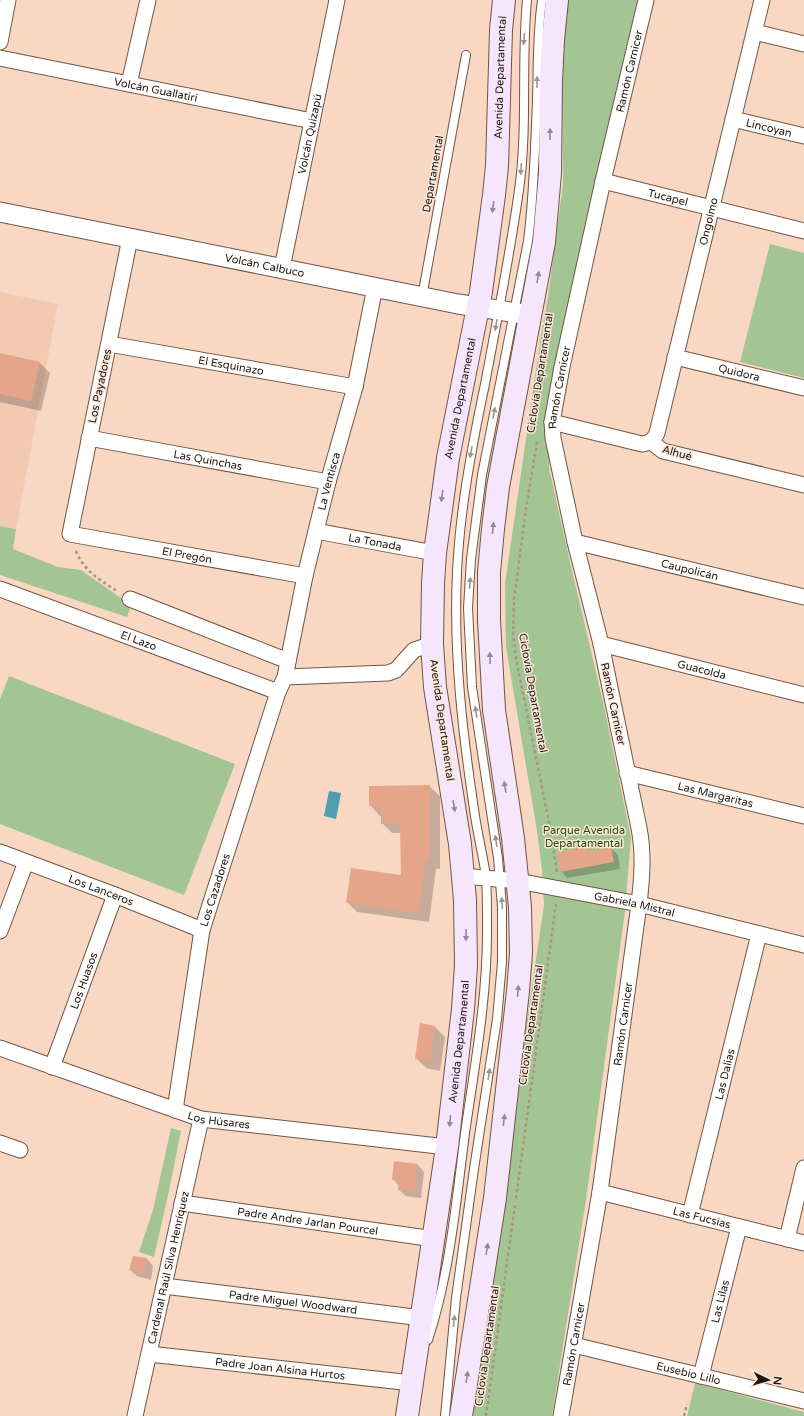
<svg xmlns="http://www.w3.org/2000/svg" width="804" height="1416" font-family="'Varela Round',sans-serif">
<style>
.built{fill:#f2cab2}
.green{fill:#a3c593}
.water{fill:#4d9fb0}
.shadow{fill:#0003}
.building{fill:#e4a58b}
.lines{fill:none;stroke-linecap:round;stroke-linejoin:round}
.service-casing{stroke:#715543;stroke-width:10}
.minor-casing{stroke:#715543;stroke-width:17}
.tertiary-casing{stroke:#715543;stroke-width:21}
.secondary-casing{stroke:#715543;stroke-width:24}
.path{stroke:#aa9181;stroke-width:2.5;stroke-dasharray:3 3;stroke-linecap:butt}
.service{stroke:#fff;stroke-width:8}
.minor{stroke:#fff;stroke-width:15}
.tertiary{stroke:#fff;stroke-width:19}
.secondary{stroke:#f5e6fd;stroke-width:22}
.oneway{fill:#9b9693}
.oneway2{fill:#968891}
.labels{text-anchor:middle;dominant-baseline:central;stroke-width:3;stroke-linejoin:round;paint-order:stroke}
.street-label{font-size:11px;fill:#21160e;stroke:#fce8dc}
.park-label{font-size:11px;fill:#255000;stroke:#fce8dc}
</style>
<rect width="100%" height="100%" fill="#f9d8c3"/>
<polygon class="built" points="0,292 58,304 16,529 0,526"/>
<g class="green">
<polygon points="567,0 643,0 555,371 549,468 570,562 604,706 631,838 625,911 586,1200 552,1416 469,1416 544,905 542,870 537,831 506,647 505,584 541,335 548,297 563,184 562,66 565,11"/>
<polygon points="770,244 804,253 804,378 740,362"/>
<polygon points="0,526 16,529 13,549 58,567 81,570 131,605 127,617 0,575"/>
<polygon points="9,676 235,764 184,895 0,824 0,699"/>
<polygon points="171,1128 181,1131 169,1191 154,1257 139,1252 153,1210"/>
<polygon points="695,1383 804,1412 804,1416 687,1416"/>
</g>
<polygon class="water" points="329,791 341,793 336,819 324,816"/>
<g class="shadow">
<polygon points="0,354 39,362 50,373 41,411 0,402"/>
<polygon points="429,786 440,796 440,869 436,869 429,922 357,912 347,902 402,876 401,833 392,833 382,823 382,816 380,816 370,805"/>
<polygon points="586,848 590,852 611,848 618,855 620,869 567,878 561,871"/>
<polygon points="421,1024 435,1027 445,1037 440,1071 426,1068 416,1058"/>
<polygon points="418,1165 424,1172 421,1198 406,1196 399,1190 399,1186 393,1179"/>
<polygon points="147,1259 153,1266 151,1280 137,1276 130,1270"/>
</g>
<g class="building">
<polygon points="0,353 40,362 31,401 0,394"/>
<polygon points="430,785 430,859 426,859 419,913 346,903 351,868 401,875 400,823 381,824 381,806 369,806 369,786"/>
<polygon points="587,847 588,851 611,847 614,862 560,872 557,852"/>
<polygon points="420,1023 435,1026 430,1061 415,1059"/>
<polygon points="394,1161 418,1164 415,1192 398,1190 399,1180 392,1180"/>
<polygon points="133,1256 147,1258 144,1274 129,1270"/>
</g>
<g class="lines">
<g class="service-casing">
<g id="service">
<polyline points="422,297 466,55"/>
<path d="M428,1340c22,-67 28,-137 37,-207 10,-69 23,-139 22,-209 0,-16 0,-32 -1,-48 -3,-20 -8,-40 -11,-60 -12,-80 -22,-162 -18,-244 3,-63 15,-126 28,-188 12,-64 25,-129 34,-194 9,-63 2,-127 8,-190"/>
<path d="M445,1416l11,-118 18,-129 23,-150 5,-57v-55l-4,-49 -26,-171 -4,-79 3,-49 11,-84 46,-234c6,-47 7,-93 9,-140 1,-35 0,-66 5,-101"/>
</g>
</g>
<g class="minor-casing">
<g id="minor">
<polyline points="755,32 804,44"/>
<polyline points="0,42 8,0"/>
<path id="s1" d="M0,58l312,63"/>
<polyline points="129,84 148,0"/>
<path id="s2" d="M733,119l71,17"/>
<path id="s3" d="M603,181l201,50"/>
<path id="s4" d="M130,238l-60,296 235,42"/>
<path id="s5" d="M282,268l55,-268"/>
<path id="s6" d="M109,344l246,43"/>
<path id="s7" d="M675,357l129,31"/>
<path id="s8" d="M552,422l90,22c8,-1 12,-4 15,-11l105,-433"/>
<path id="s9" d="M89,438l239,44"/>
<polyline points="651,442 663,451 804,485"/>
<path id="s10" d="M316,531l119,22"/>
<path id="s11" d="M575,542l229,55"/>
<path id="s12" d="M0,589l278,103"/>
<polyline points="130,599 288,661"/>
<path id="s13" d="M601,644l203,51"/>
<polyline points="285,677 388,673 396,670 414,650 432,644"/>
<path id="s14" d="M627,773l177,43"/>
<path id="s15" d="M0,852l115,43 87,35"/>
<path id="s16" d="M463,876l55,5 121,23 165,41"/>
<polyline points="0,931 26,862"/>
<path id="s17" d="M0,1048l201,71 246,28"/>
<path id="s18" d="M52,1067l63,-172"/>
<path id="s19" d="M175,1110l27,-180 76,-238 7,-15 20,-101 23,-94 27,-95 20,-100"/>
<polyline points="0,1143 20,1150"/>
<path id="s20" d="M600,1192l204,51"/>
<path id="s21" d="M182,1203l252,36"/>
<path id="s22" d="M690,1215l69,-281"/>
<polyline points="787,1239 804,1168"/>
<path id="s23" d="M164,1286l258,32"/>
<path id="s24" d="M574,1345l230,56"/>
<path id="s25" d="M149,1354l263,29"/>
<path id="s26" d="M701,1376l38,-149"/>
<path id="s27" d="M135,1416l66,-297"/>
<path id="s28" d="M561,1416l39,-224 39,-288c3,-26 5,-50 0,-76l-38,-184 -26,-102 -22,-104 -1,-16 10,-55 41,-186 43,-181"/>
</g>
</g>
<g class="tertiary-casing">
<g id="tertiary">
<path id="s29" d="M0,212l458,92 72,11"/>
</g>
</g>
<g class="secondary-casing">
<g id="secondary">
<path id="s30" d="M407,1416l40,-269 16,-138 3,-44 -1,-65 -5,-56 -25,-157 -3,-43 1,-61 2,-30 13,-95 33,-166 13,-97 3,-29 4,-136 3,-30"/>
<polyline points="461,1416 495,1198 518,991 521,953 520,907 513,838 494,710 489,620 489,572 493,529 498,487 544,242 550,173 551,81 553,40 557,0"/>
</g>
</g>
<g class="path">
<polyline points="537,442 526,509 514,600 513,634 516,659 551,832 557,873"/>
<path d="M76,551c7,19 25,30 41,40"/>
<polyline points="516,1198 556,904"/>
<polyline points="486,1416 515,1205"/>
<polyline points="684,1416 687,1404"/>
</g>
<use href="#service" class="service"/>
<use href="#minor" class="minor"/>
<use href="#tertiary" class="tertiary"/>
<use href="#secondary" class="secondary"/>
</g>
<defs><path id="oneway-solid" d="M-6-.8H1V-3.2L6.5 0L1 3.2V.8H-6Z"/></defs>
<g class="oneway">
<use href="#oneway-solid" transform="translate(524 39) rotate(94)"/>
<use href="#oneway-solid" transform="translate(537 82) rotate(-90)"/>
<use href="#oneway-solid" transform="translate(521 169) rotate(94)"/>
<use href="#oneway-solid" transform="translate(496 325) rotate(100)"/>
<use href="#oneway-solid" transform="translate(494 413) rotate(-79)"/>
<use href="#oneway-solid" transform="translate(471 452) rotate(100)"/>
<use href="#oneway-solid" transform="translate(470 583) rotate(-86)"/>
<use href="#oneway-solid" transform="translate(476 712) rotate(-98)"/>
<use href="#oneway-solid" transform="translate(496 841) rotate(-99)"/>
<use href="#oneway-solid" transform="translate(502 903) rotate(-93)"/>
<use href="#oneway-solid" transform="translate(489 1074) rotate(-81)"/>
<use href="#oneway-solid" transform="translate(454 1321) rotate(-84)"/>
</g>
<g class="oneway2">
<use href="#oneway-solid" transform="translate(550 134) rotate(-89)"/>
<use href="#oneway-solid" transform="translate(493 207) rotate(97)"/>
<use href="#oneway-solid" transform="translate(538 277) rotate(-80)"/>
<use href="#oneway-solid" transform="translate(442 496) rotate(98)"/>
<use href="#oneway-solid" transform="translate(493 528) rotate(-84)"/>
<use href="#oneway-solid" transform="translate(490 658) rotate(-92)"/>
<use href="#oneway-solid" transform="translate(505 787) rotate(-99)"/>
<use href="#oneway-solid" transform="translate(454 806) rotate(80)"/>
<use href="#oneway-solid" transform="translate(466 935) rotate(90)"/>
<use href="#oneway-solid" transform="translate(518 991) rotate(-85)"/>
<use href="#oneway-solid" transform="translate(504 1120) rotate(-83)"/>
<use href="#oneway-solid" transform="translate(450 1121) rotate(96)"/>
<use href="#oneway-solid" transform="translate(487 1249) rotate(-81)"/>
<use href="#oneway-solid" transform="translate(467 1377) rotate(-81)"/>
</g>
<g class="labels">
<g class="street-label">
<text stroke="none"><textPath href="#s28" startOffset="1369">Ramón Carnicer</textPath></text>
<text stroke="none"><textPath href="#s30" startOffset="1350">Avenida Departamental</textPath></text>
<text stroke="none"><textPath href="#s1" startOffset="159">Volcán Guallatiri</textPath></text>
<text stroke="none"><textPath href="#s2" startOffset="37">Lincoyan</textPath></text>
<text stroke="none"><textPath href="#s5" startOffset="137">Volcán Quizapú</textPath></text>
<text transform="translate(433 174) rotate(-80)">Departamental</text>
<text stroke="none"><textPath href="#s3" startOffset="67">Tucapel</textPath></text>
<text stroke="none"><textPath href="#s8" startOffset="330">Ongolmo</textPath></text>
<text stroke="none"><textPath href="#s29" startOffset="270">Volcán Calbuco</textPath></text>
<text stroke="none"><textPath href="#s6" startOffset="124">El Esquinazo</textPath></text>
<text stroke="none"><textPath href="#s7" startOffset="66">Quidora</textPath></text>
<text transform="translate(540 373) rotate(-81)">Ciclovía Departamental</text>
<text transform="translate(100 386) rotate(-78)">Los Payadores</text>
<text stroke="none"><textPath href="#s28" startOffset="1045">Ramón Carnicer</textPath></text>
<text stroke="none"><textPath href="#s30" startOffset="1026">Avenida Departamental</textPath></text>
<text transform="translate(677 453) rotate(16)">Alhué</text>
<text stroke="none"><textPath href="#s9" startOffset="121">Las Quinchas</textPath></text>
<text stroke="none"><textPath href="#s19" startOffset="649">La Ventisca</textPath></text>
<text stroke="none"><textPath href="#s10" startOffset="60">La Tonada</textPath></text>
<text stroke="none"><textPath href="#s4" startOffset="421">El Pregón</textPath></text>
<text stroke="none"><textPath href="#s11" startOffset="118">Caupolicán</textPath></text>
<text stroke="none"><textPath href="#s12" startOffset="148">El Lazo</textPath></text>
<text stroke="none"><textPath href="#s13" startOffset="104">Guacolda</textPath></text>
<text transform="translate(533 693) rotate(80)">Ciclovía Departamental</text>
<text transform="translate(613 704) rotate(78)">Ramón Carnicer</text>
<text transform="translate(442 720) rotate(82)">Avenida Departamental</text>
<text stroke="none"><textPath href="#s14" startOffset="91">Las Margaritas</textPath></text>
<text stroke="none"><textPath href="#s15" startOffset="108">Los Lanceros</textPath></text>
<text stroke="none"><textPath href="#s19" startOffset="224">Los Cazadores</textPath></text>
<text stroke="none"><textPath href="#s16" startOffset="174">Gabriela Mistral</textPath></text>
<text stroke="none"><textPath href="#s18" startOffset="92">Los Huasos</textPath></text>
<text stroke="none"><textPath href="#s28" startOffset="397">Ramón Carnicer</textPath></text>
<text transform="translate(531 1025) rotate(-82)">Ciclovía Departamental</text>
<text stroke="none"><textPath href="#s30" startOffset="378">Avenida Departamental</textPath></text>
<text stroke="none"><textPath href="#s22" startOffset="145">Las Dalias</textPath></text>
<text stroke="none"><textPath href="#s17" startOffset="231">Los Húsares</textPath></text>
<text stroke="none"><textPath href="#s20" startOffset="105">Las Fucsias</textPath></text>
<text stroke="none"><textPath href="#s21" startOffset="127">Padre Andre Jarlan Pourcel</textPath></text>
<text stroke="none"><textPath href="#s27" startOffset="152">Cardenal Raúl Silva Henríquez</textPath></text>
<text stroke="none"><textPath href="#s26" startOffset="77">Las Lilas</textPath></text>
<text stroke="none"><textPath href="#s23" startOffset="130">Padre Miguel Woodward</textPath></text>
<text stroke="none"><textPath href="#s28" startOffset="73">Ramón Carnicer</textPath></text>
<text transform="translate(487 1346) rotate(-82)">Ciclovía Departamental</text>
<text stroke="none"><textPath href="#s25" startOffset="132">Padre Joan Alsina Hurtos</textPath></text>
<text stroke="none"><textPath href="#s24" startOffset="118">Eusebio Lillo</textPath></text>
</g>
<g class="park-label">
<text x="584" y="830">Parque Avenida<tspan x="584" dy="13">Departamental</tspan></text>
</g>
</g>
<g transform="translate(768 1380) rotate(95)" stroke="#fce8dc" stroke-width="3" paint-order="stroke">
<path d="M0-3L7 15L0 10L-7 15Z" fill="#21160e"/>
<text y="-6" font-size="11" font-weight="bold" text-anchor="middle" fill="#21160e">N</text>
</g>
</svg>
